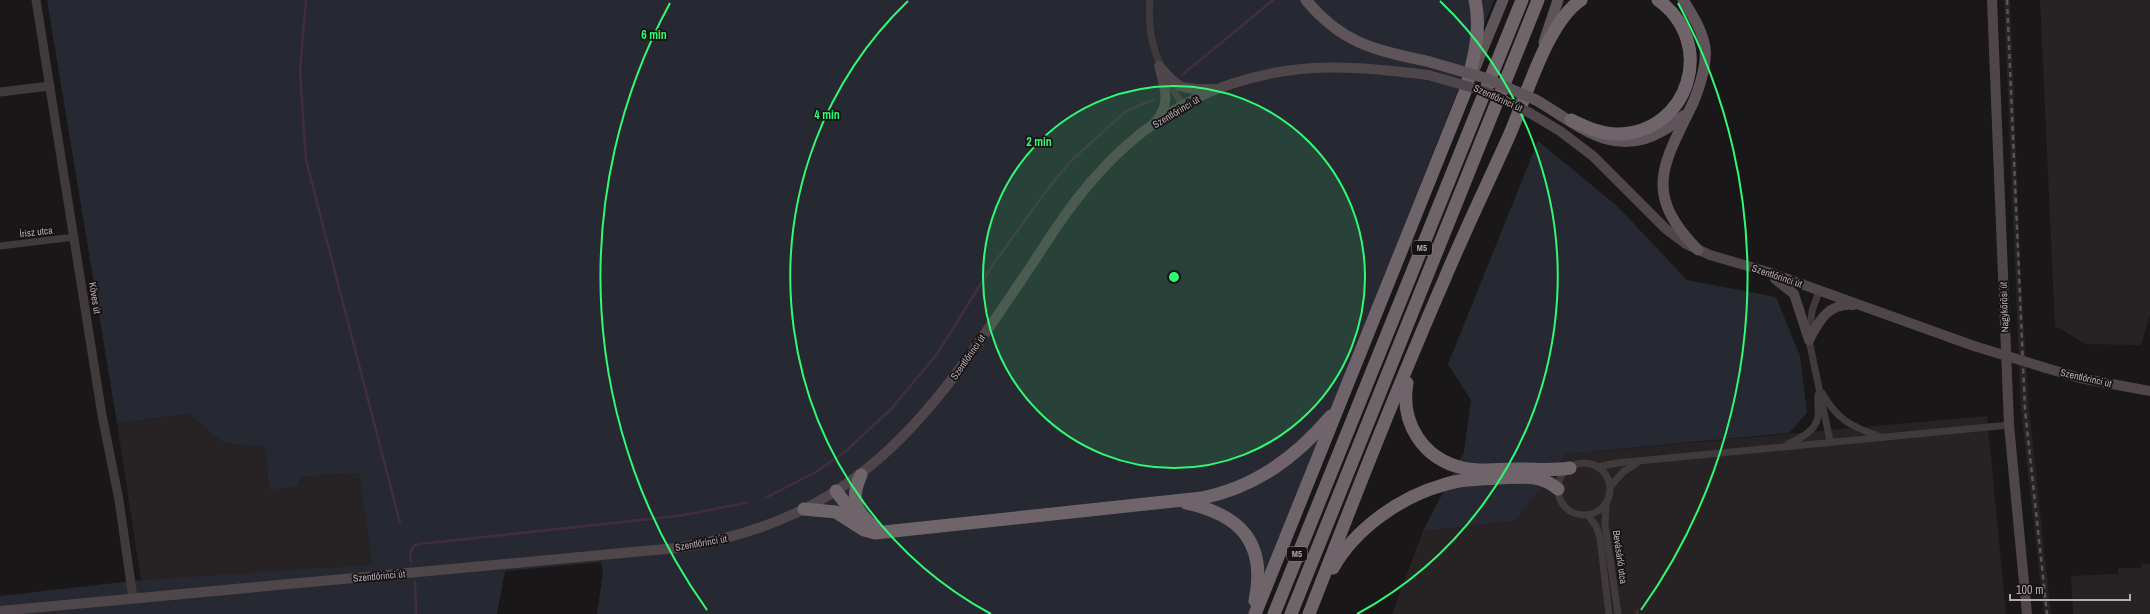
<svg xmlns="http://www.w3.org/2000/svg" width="2150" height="614" font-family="'Archivo Narrow',sans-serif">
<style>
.built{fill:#272324}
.green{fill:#272932}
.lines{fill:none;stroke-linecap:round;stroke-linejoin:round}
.stream{stroke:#402e3e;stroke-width:2.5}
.minor{stroke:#413a3d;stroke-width:7}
.tertiary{stroke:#413a3d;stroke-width:9}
.secondary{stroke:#4f464b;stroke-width:10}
.primary{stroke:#5e5459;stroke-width:11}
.motorway{stroke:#70646b;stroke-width:13}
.rail{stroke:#5c5358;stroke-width:2.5;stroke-dasharray:5 4;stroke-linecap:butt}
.secondary-bridge{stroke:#4f464b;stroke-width:10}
.primary-bridge{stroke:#5e5459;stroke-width:11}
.ring{fill:none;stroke:#2ffa72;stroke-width:2}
.labels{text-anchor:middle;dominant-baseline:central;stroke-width:3.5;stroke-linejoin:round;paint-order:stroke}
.shield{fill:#151213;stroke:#887c84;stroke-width:1}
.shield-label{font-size:9px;font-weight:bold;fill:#baa9b4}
.street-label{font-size:10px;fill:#baa9b4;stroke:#151213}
.centre{fill:#2ffa72;stroke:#151213;stroke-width:2}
.ring-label{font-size:12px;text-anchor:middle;font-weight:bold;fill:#2ffa72;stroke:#151213;stroke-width:3.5;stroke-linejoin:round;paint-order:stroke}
</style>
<rect width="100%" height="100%" fill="#1a1718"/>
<g class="built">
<polygon points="2004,0 2010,0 2021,281 2029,409 2051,614 2044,614 2021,410"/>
<polygon points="2040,0 2150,0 2150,314 2141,345 2086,344 2055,326"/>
<polygon points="189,414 223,443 265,447 269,489 299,477 359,473 372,566 141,580 117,423"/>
<polygon points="1987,416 2006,614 1392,614 1423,531 1516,521 1566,454"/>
<polygon points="2142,564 2150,564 2150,614 2073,614 2071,576 2118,574 2118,568 2141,568"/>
</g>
<g class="green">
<polygon points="47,0 1494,0 1249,614 597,614 603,572 601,562 505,571 497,614 0,614 0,596 141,580 372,565 359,473 300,477 298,486 269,490 265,447 223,443 189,414 117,423"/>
<polygon points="1538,141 1617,206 1687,280 1776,297 1800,356 1807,413 1789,433 1566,454 1516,521 1423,531 1464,452 1471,400 1448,364"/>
</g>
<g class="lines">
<g class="stream">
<polyline points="306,0 300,71 306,160 400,523"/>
<polyline points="1182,75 1273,0"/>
<polyline points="765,498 816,472 846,451 892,408 937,354 992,266 1047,190 1071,161 1126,111 1153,100"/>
<polyline points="411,561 410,553 414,546 419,544 678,516 746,503"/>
<polyline points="415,582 416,614"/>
<polyline points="1637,611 1638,614"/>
</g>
<g class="minor">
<path d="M1150,0c-4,46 11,68 33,106"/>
<polyline points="0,246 75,237"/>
<polyline points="1819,291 1812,311 1809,340 1830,441"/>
<path d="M1822,393c15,26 28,33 56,43"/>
<path d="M1788,444c12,-6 27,-12 30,-27 1,-7 -1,-15 0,-22"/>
<circle cx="1584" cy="489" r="26"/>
<polyline points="1597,467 1617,463 2009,425"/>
<polyline points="1610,487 1623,472 1638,462"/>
<polyline points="1606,503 1605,525 1618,614"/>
<polyline points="1588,515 1596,526 1600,538 1609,614"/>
</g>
<g class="tertiary">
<polyline points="36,0 102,415 119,500 133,598"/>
<polyline points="0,92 50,86"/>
</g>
<g class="secondary">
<polyline points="1992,0 2009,425 2027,614"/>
<path d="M1159,66c21,25 24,23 55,23"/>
<polyline points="1530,113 1560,131 1593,156 1666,229 1686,244 1710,255 1768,272 1974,346"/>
<path d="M1156,121c15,-17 9,-32 4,-52"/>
<polyline points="1775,279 1794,294 1809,340"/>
<path d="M1809,340c10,-19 19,-37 44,-35"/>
<polyline points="2046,368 2080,378 2150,391"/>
<path d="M0,611l676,-63c189,-29 256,-135 355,-282 21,-32 41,-64 67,-92 34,-39 83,-74 133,-90 69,-23 127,-18 197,-9"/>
</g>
<g class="primary">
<path d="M1306,0c37,45 71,50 124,62"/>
<path d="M1683,0c9,14 19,30 22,47 2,18 -5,39 -12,56 -30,62 -51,90 5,147"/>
<polyline points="1544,42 1558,0"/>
<polyline points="1475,68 1503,0"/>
<path d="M1536,100c40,23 77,60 126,31 8,-4 15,-11 23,-16"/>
</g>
<g class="motorway">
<path d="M1571,120c15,7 29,14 46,14 73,-1 100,-92 41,-134"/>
<path d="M1407,383c-7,40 16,76 56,85 17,4 37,1 55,1 18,0 34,2 52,-1"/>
<path d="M861,475c-13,28 -3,39 18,56"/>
<polyline points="836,491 856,517"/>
<path d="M1186,503c55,12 81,40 69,98"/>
<path d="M804,509l32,3 28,18 11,3 327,-35c54,-11 94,-41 129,-82"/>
<path d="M1333,568c22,-39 67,-71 110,-83 18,-6 38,-6 57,-7 22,-1 40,-4 58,11"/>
<path d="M1255,614l210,-522c8,-31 17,-60 10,-92"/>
<polyline points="1274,614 1522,0"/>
<polyline points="1291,614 1538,0"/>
<path d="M1309,614c44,-113 88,-226 136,-336 20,-48 43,-95 64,-142 17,-38 38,-114 72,-136"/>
</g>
<polyline class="rail" points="2007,0 2025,410 2047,614"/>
<g class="secondary-bridge">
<polyline points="1428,75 1488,92 1530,113"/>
<polyline points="1974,346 2046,368"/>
</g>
<polyline class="primary-bridge" points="1430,62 1485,78 1536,100"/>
</g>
<circle cx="1174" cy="277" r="191" fill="#2ffa72" fill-opacity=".12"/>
<g class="ring">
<circle cx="1174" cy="277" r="191"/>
<path d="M991 614A383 383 0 0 1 908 1M1440 1A383 383 0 0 1 1357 614"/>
<path d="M707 610A574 574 0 0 1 670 3M1678 3A574 574 0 0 1 1641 610"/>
</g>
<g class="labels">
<g class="shield">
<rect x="1412" y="241" width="20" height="14" rx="3"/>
<rect x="1287" y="547" width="20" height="14" rx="3"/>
</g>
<g class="shield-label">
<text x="1422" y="248">M5</text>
<text x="1297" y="554">M5</text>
</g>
<g class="street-label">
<text transform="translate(1498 98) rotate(24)">Szentlőrinci út</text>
<text transform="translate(1176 112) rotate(-31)">Szentlőrinci út</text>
<text transform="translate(36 232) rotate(-7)">Írisz utca</text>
<text transform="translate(1777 276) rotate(19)">Szentlőrinci út</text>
<text transform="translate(95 298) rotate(81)">Köves út</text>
<text transform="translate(2004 307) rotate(-92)">Nagykőrösi út</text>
<text transform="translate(968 357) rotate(-55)">Szentlőrinci út</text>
<text transform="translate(2086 378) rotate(13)">Szentlőrinci út</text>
<text transform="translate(701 543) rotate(-10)">Szentlőrinci út</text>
<text transform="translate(1620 557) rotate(82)">Bevásárló utca</text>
<text transform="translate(379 576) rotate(-5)">Szentlőrinci út</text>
</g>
</g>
<circle cx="1174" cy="277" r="6" class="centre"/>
<g class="ring-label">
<text x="654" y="39">6 min</text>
<text x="827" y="119">4 min</text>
<text x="1039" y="146">2 min</text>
</g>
<path d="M2010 594v6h120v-6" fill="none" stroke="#baa9b4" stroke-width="2"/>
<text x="2016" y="594" font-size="12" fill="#baa9b4" stroke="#151213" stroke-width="3" paint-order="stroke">100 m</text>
</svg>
